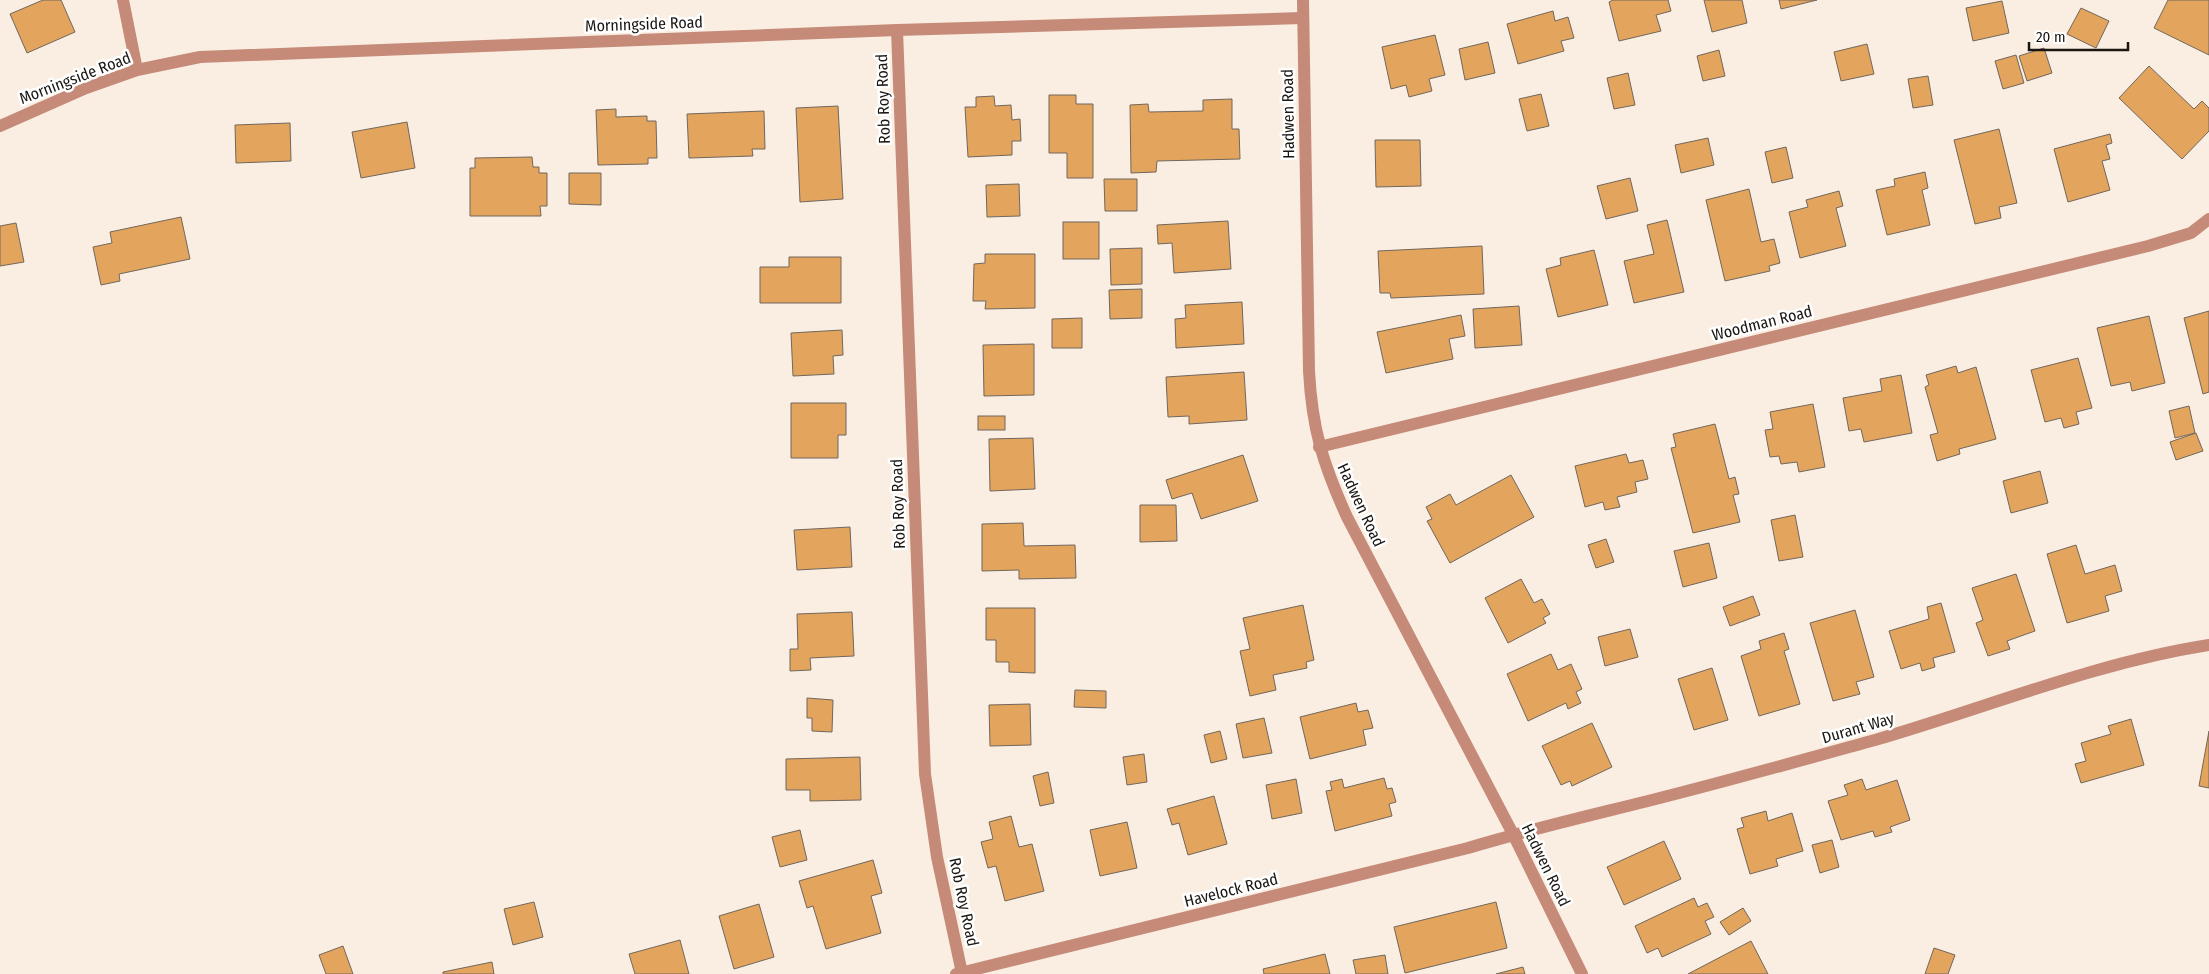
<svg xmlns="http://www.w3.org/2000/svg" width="2209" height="974" font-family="'Fira Sans Condensed',sans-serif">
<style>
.building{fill:#e3a45e;stroke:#71675c}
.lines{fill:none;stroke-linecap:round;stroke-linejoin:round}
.minor{stroke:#c68a78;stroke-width:12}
.labels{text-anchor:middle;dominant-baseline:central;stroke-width:5;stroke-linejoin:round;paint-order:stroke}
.street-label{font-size:16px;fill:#1a1612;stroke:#fff}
</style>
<rect width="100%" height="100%" fill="#faeee2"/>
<g class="building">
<polygon points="43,0 61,0 75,32 27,53 10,14"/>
<polygon points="1613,0 1668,0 1671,11 1656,15 1661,31 1619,41 1609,2"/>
<polygon points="1704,0 1742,0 1747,23 1712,32"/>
<polygon points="1779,0 1817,0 1781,9"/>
<polygon points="2168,0 2209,0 2209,55 2154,28"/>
<polygon points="2002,1 2009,33 1973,41 1966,8"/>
<polygon points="2081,8 2109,21 2096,48 2067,34"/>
<polygon points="1553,11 1555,21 1568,17 1574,38 1561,41 1564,51 1518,64 1507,24"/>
<polygon points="1435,35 1445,75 1429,79 1432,91 1409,97 1406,85 1391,89 1382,47"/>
<polygon points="1488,42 1495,73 1465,80 1459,49"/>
<polygon points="1867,44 1874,74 1841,81 1834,52"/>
<polygon points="2044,48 2052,73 2027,81 2019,56"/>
<polygon points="1719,50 1725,76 1703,81 1697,56"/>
<polygon points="2016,55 2024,83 2003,89 1995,61"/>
<polygon points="2149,66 2194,109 2202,101 2209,108 2209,131 2182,159 2119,98"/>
<polygon points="1628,73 1635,105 1614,109 1607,78"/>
<polygon points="1928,76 1933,105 1913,108 1908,79"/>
<polygon points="1541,94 1549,126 1527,131 1519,99"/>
<polygon points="1049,95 1076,95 1076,104 1093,104 1093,178 1067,178 1067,153 1049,153"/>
<polygon points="994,96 995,106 1011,105 1012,120 1020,119 1021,141 1012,141 1012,155 968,157 965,107 976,107 976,97"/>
<polygon points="1232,99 1232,129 1239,129 1240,159 1157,161 1156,172 1131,173 1130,105 1148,104 1149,112 1203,111 1203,100"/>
<polygon points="838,106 843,199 800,202 796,108"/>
<polygon points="616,109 616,117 647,116 647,121 656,121 657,158 648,158 648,164 598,165 596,110"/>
<polygon points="764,111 765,149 752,149 753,156 689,158 687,114"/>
<polygon points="407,122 415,168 361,178 352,132"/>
<polygon points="290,123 291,161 236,163 235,125"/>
<polygon points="1999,129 2017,203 1999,207 2001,218 1975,224 1954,140"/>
<polygon points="2110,134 2112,143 2106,145 2110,159 2102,161 2110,190 2068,202 2054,149"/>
<polygon points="1708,138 1714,165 1681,173 1675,145"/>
<polygon points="1375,140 1420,140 1421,186 1376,187"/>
<polygon points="1786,147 1793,178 1772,183 1765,152"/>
<polygon points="532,157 533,167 539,167 539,173 547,173 547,206 540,206 541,216 470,216 470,168 475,168 475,158"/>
<polygon points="1925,172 1928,188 1922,190 1930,225 1887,235 1876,190 1895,186 1894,179"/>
<polygon points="569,173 601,173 601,205 569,204"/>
<polygon points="1630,178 1638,211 1606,219 1597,186"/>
<polygon points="1104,179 1137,179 1137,211 1105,211"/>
<polygon points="1019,184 1020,216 987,217 986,185"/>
<polygon points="1749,189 1761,242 1774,239 1780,263 1769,266 1770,271 1725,281 1706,200"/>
<polygon points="1839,191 1843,206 1836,208 1846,246 1800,258 1789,212 1808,207 1806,200"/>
<polygon points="181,217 190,259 119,274 120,281 101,285 93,247 112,243 110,232"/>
<polygon points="1667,220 1684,292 1634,303 1624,261 1654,254 1647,225"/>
<polygon points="1228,221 1231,269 1174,273 1172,243 1158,244 1157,225"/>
<rect x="1063" y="222" width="36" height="37"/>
<polygon points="16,223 24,262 0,266 0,226"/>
<polygon points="1482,246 1484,294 1391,298 1390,293 1380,293 1378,251"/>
<polygon points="1142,248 1142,284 1111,285 1110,249"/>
<polygon points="1594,250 1608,305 1558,317 1546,269 1561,265 1560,258"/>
<polygon points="985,254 1035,254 1035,308 985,309 986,301 973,301 974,264 985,263"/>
<polygon points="789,257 841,257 841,303 760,303 760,267 789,267"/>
<polygon points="1142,289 1142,318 1110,319 1109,290"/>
<polygon points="1242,302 1244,344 1176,348 1175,319 1186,318 1185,305"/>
<polygon points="1519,306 1522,345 1475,348 1473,309"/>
<polygon points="2209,311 2209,392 2203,394 2184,318"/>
<polygon points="1461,315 1465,336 1449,339 1453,359 1386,373 1377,332"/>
<polygon points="2149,316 2165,383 2132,391 2130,382 2111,386 2097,328"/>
<polygon points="1082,318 1082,348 1052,348 1052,319"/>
<polygon points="842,330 843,355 833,356 834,374 793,376 791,333"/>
<polygon points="1034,344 1034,395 984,396 983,345"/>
<polygon points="2078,358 2092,408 2076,412 2079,424 2064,428 2061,418 2045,422 2031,370"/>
<polygon points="1956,366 1958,373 1976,367 1996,439 1959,449 1960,454 1937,461 1930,435 1938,433 1925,387 1929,385 1926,375"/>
<polygon points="1244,372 1247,420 1189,424 1189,416 1168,417 1166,377"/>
<polygon points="1901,375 1912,433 1864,442 1861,429 1849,431 1843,398 1882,391 1880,379"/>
<polygon points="791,403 846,403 846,435 838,435 838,458 791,458"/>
<polygon points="1813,404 1825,467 1799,472 1797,462 1781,464 1779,456 1770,457 1765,430 1773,429 1770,412"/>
<polygon points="2189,406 2195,433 2175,438 2169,411"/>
<rect x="978" y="416" width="27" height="14"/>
<polygon points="1715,424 1729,479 1735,477 1739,494 1733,495 1740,522 1693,533 1671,448 1676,447 1673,434"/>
<polygon points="2196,433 2203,451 2176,460 2170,442"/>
<polygon points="1033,438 1035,489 990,491 989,439"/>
<polygon points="1626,454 1629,463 1643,460 1648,479 1635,482 1637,492 1617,497 1620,507 1605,510 1603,502 1585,507 1575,466"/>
<polygon points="1243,455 1258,501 1201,519 1192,493 1172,499 1166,480"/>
<polygon points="2040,471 2048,503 2011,513 2003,481"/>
<polygon points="1511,475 1534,517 1450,563 1427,521 1432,519 1426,507 1450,494 1456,505"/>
<polygon points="1140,505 1176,505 1177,541 1140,542"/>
<polygon points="1795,515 1803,557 1779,561 1771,520"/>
<polygon points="1023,523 1024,546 1075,545 1076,578 1019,579 1019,570 982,571 982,524"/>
<polygon points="850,527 852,567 797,570 794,530"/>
<polygon points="1606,539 1614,562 1596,568 1588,545"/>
<polygon points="1709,543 1717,578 1683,587 1674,551"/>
<polygon points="2076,545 2085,574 2115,565 2122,591 2105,596 2109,611 2067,623 2047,554"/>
<polygon points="2016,574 2035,631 2007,641 2010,649 1988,656 1976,623 1983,620 1972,588"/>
<polygon points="1521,579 1534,603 1542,599 1550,614 1543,618 1546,623 1508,643 1485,598"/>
<polygon points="1753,596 1760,615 1730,626 1723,607"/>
<polygon points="1941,603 1955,652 1933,658 1935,667 1922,671 1920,663 1901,669 1889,631 1929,619 1927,607"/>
<polygon points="1303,605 1314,660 1306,662 1307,668 1273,675 1276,690 1250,696 1240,651 1250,649 1243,618"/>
<polygon points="986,608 1035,608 1035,673 1009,672 1009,662 996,662 996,640 986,640"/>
<polygon points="1855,610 1874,677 1856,682 1860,694 1833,701 1810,623"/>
<polygon points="852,612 854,656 810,658 811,670 790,671 790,649 798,649 797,614"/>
<polygon points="1630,629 1638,657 1605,666 1598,637"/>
<polygon points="1784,633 1789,649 1784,651 1800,704 1759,716 1741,656 1761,649 1759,641"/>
<polygon points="1551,654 1558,670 1571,664 1582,689 1576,692 1581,703 1568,709 1566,703 1528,721 1507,674"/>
<polygon points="1712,668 1728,720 1694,730 1678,679"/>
<polygon points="1075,690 1106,691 1106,708 1074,707"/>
<polygon points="807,698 833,700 832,732 812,731 812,718 807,718"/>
<polygon points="1356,703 1358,712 1368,710 1373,728 1363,730 1366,745 1310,759 1300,717"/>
<polygon points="1030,704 1031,745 990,746 989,705"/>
<polygon points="1264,718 1272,753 1243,758 1236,724"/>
<polygon points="2131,719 2144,765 2081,783 2075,764 2086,761 2081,743 2111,734 2108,726"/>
<polygon points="1592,723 1612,767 1572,786 1570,781 1561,785 1542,746"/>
<polygon points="1220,731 1227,759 1211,763 1204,735"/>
<polygon points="2209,731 2209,788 2199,786"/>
<polygon points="1144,754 1147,782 1127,785 1123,757"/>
<polygon points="860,757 861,800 810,801 810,790 786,790 786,759"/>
<polygon points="1048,772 1054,803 1040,806 1033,776"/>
<polygon points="1384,778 1387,789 1392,788 1396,802 1389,804 1392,816 1335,831 1326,791 1332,790 1330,782 1342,779 1344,788"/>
<polygon points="1296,779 1302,813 1272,819 1266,785"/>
<polygon points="1862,779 1866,790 1897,780 1910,820 1890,827 1892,832 1875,837 1873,831 1841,840 1828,801 1848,795 1844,785"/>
<polygon points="1214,796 1227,844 1188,855 1179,823 1172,825 1167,809"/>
<polygon points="1766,811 1768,821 1792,813 1803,851 1776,859 1778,866 1750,874 1737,829 1744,827 1741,818"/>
<polygon points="1011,816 1019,847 1032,844 1044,891 1005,901 996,866 988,868 981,842 993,839 989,822"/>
<polygon points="1127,822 1137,868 1100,876 1090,830"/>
<polygon points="800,830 807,860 780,867 772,837"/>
<polygon points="1832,840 1839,867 1820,873 1812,845"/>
<polygon points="1664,841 1681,879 1624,905 1607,867"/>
<polygon points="873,860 882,893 871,896 881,933 826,949 813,906 807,908 799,881"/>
<polygon points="1694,898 1698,907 1707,903 1714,917 1705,921 1711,934 1662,957 1658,948 1647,953 1635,926"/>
<polygon points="534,902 543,937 513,945 504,909"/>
<polygon points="1496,902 1507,948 1405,973 1394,927"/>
<polygon points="759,904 774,957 734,969 719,916"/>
<polygon points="1743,908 1751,921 1729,935 1720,922"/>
<polygon points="680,940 689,974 635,974 629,954"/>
<polygon points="1751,941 1768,974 1688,974"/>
<polygon points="343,946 353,974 326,974 319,955"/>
<polygon points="1934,948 1955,955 1948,974 1925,974"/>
<polygon points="1325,954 1330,974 1264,974 1263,969"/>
<polygon points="1385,955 1388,974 1356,974 1353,960"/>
<polygon points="492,962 494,974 443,974 443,972"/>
<polygon points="1523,967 1525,974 1496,974"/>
</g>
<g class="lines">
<g class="minor">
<polyline points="123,0 137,70"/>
<path d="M1303,0l6,371c3,58 14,93 38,146l166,317 69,140"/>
<polyline points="897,30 925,774 937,857 962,973"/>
<polyline points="0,126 86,88 137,70 200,57 897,30 1302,18"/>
<polyline points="1319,447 2148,246 2191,233 2209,219"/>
<path d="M956,974l512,-126c59,-18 120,-32 180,-47 76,-19 151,-40 227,-61 111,-32 219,-77 334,-95"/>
</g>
</g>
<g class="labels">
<g class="street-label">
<text transform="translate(644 24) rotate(-2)">Morningside Road</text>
<text transform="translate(75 78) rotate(-21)">Morningside Road</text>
<text transform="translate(883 99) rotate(-92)">Rob Roy Road</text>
<text transform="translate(1288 114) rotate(-91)">Hadwen Road</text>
<text transform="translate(1762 323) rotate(-14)">Woodman Road</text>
<text transform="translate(898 504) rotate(-92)">Rob Roy Road</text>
<text transform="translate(1361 505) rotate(65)">Hadwen Road</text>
<text transform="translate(1858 728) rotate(-16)">Durant Way</text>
<text transform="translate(1546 865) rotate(64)">Hadwen Road</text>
<text transform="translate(1231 890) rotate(-14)">Havelock Road</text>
<text transform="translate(964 902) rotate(78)">Rob Roy Road</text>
</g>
</g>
<path d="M2029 42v8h99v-8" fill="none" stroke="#1a1612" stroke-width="2.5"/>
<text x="2036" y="42" font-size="15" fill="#1a1612" stroke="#ffffff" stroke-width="4" paint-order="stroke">20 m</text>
</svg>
